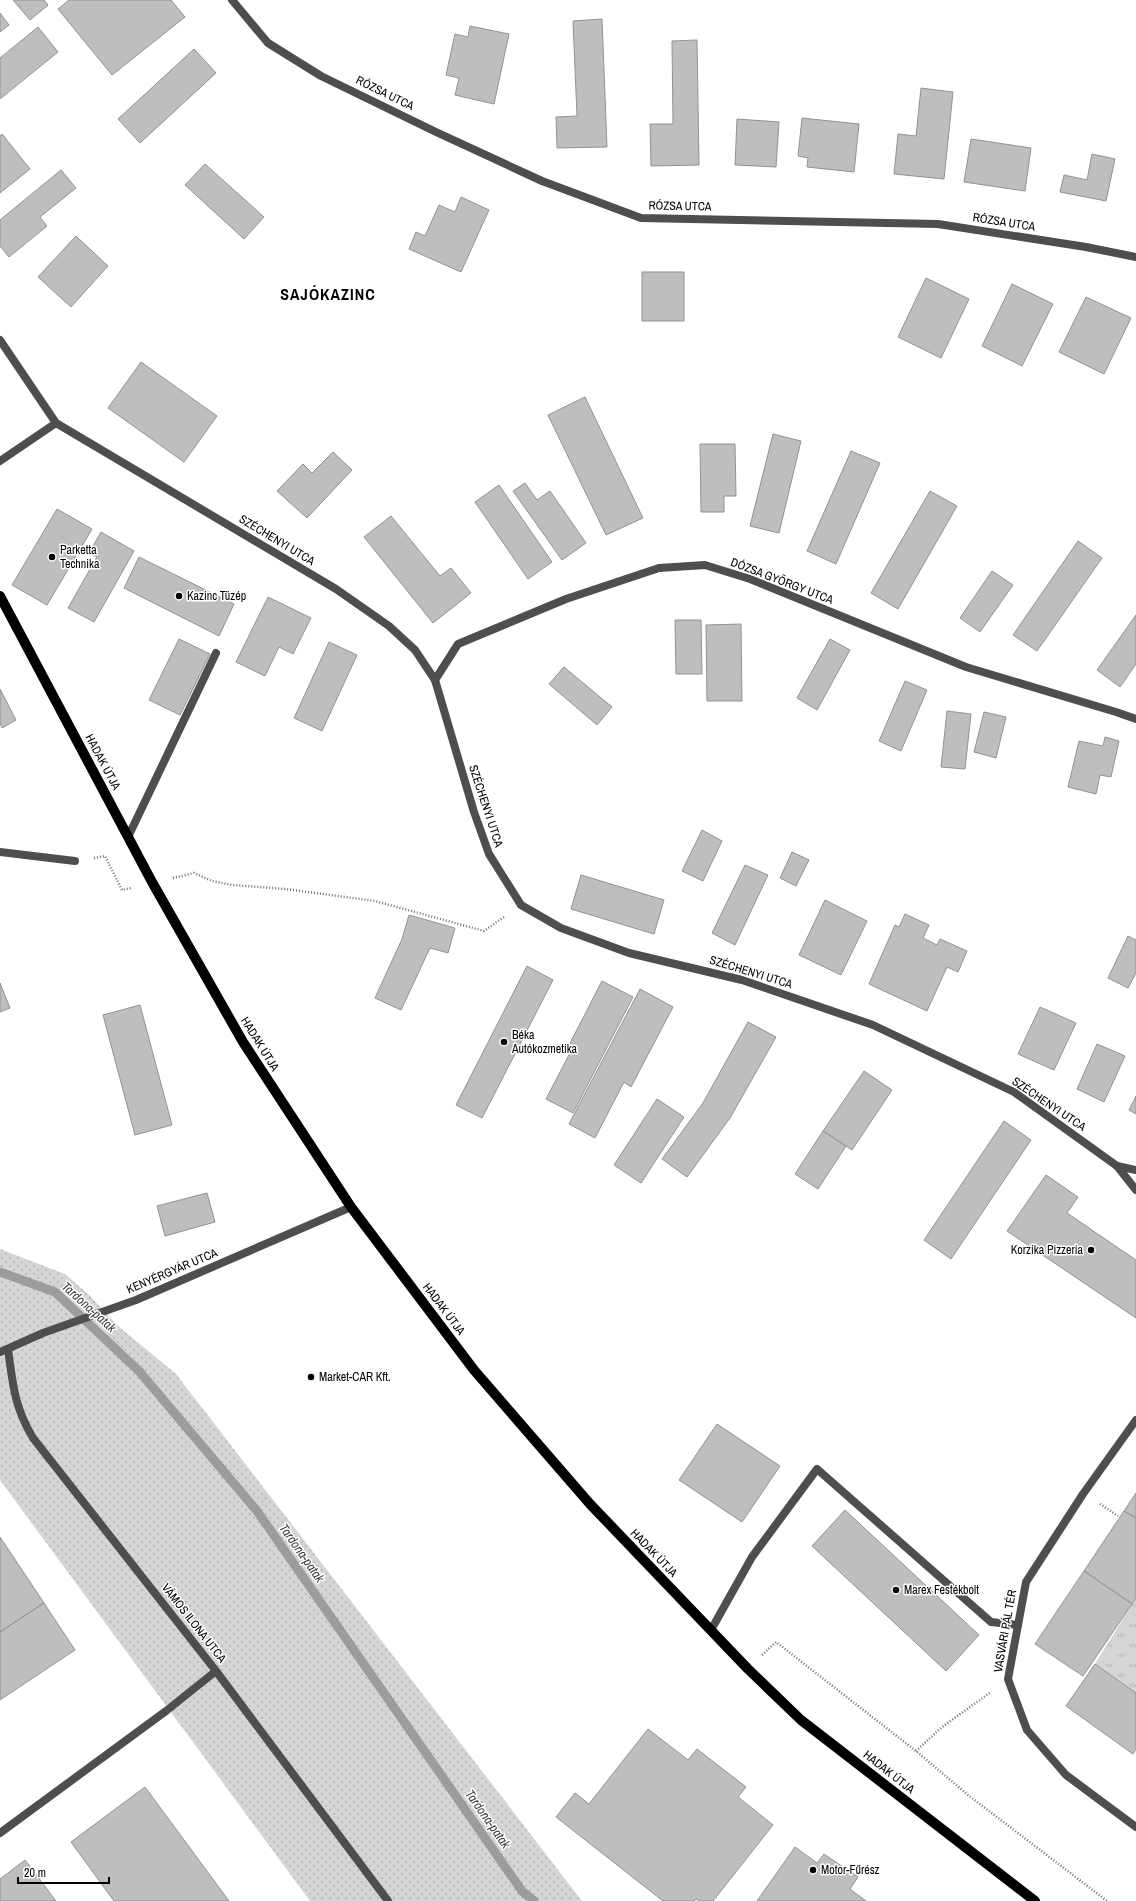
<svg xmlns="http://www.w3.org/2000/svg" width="1136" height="1901" font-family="'Archivo Narrow',sans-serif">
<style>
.grass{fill:url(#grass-dots)}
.park{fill:url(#park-tufts)}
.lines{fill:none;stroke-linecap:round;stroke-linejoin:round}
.stream{stroke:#9c9c9c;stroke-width:9}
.building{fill:#bebebe;stroke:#929292}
.path{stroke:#707070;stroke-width:2.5;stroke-dasharray:1 2;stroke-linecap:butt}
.lane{stroke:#4e4e4e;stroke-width:8}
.street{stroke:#4e4e4e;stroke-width:8}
.primary{stroke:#000;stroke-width:10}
.poi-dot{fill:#000;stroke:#fff;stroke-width:1.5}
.labels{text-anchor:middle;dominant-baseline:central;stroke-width:3;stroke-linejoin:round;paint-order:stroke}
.street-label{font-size:12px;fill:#000;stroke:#fff}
.poi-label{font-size:12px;fill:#000;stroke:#fff;text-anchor:start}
.water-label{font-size:13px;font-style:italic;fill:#3d3d3d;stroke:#fff}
.district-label{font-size:16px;font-weight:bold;letter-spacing:1px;fill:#000;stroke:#fff}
</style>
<defs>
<pattern id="grass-dots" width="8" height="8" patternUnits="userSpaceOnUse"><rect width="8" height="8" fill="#d5d5d5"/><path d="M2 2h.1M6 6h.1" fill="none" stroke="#b5b5b5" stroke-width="1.8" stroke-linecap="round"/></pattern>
<pattern id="park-tufts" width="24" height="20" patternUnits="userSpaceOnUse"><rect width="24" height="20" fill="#d5d5d5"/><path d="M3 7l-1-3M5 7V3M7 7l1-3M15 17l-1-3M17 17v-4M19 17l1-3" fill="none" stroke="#b5b5b5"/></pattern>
</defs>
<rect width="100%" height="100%" fill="#fff"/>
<polygon class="grass" points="0,1249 65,1274 89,1295 118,1326 176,1374 582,1901 310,1901 0,1480"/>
<polygon class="park" points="1136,1598 1136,1693 1095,1664"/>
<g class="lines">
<polyline class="stream" points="0,1272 55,1292 139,1371 257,1511 522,1891 534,1901"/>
</g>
<g class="building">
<polygon points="13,0 44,0 48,5 30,20"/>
<polygon points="69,0 171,0 185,17 112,75 58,9"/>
<polygon points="0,13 9,25 0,32"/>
<polygon points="602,19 607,147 557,148 556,117 577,116 573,21"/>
<polygon points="470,26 509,34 494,104 455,95 459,78 446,75 455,34 468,37"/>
<polygon points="38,27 58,52 0,99 0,58"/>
<polygon points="697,40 699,165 651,166 650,124 673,124 672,41"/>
<polygon points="194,49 216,73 140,143 118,119"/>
<polygon points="921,88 953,92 944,179 894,174 898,134 916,136"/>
<polygon points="802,118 859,124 854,172 807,167 808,158 798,156"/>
<polygon points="737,119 779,122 776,167 735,165"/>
<polygon points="2,134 30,169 0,193 0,136"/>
<polygon points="971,139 1031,148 1025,191 964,182"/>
<polygon points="1092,154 1115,159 1106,201 1060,192 1064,175 1087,180"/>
<polygon points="205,164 264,217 244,239 185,185"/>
<polygon points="61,170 76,188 40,217 47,226 9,257 0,246 0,220"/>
<polygon points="461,197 489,210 461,272 409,249 416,232 425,236 439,205 455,212"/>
<polygon points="76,236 108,266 71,307 38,277"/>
<rect x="642" y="272" width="42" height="49"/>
<polygon points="926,278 969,299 941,358 898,337"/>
<polygon points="1012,284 1053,304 1022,366 982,346"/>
<polygon points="1086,297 1131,318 1104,374 1059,352"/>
<polygon points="141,362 217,416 184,462 108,408"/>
<polygon points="585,397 643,518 606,535 548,415"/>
<polygon points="773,434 801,441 779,533 750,526"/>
<polygon points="700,444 735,444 736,496 724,496 724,512 701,512"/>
<polygon points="851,451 880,463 836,564 807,551"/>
<polygon points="333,452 352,470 307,518 277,491 303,464 312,473"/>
<polygon points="525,483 537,500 550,491 586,543 562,560 513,491"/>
<polygon points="499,485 552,562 528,579 475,502"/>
<polygon points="930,491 957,506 898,609 871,593"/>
<polygon points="57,509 92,529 47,605 12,585"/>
<polygon points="391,516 440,576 451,568 471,593 433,623 364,537"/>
<polygon points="101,532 134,551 94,622 68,608 97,557 89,553"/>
<polygon points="1078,541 1102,558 1037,651 1013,635"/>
<polygon points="139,557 234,604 219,636 124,588"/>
<polygon points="992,571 1013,585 980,632 960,618"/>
<polygon points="268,597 311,618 293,654 279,647 265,676 236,662"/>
<polygon points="1136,615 1136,664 1120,687 1097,670"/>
<polygon points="675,620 701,620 702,674 676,674"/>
<polygon points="741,624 742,701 707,701 706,625"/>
<polygon points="179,639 210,654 180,715 149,700"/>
<polygon points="830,639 850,650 817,710 797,698"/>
<polygon points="329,642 357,655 322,731 294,718"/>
<polygon points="564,667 612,707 597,725 549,684"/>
<polygon points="905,681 927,690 901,751 879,741"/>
<polygon points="0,689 16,720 2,728 0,723"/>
<polygon points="947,711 971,714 965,769 941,767"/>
<polygon points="984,712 1006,717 996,758 974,752"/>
<polygon points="1105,737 1119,741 1111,777 1100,775 1096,794 1068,787 1079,741 1103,746"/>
<polygon points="702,830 722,841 703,881 682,871"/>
<polygon points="792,852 809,860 796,886 780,878"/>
<polygon points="745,865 768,875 735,945 712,933"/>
<polygon points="581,875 664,900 654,934 571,909"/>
<polygon points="825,900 867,921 841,975 799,955"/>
<polygon points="905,914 929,925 923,938 937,945 940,939 967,951 958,972 947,967 927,1011 869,984 895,925 899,927"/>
<polygon points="409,915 455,928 448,953 430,948 401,1010 375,998 402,939"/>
<polygon points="1128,936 1136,940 1136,973 1128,988 1108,978"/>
<polygon points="527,966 553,980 482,1118 456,1105"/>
<polygon points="602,981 633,997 573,1113 546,1099 571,1051 567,1049"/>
<polygon points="0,983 10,1008 0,1012"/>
<polygon points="640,989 673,1007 631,1087 624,1082 595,1138 569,1124"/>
<polygon points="140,1005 172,1125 135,1135 103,1015"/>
<polygon points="1040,1007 1076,1023 1054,1070 1018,1054"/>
<polygon points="748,1022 776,1037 730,1118 687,1177 662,1159 703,1103"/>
<polygon points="1097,1044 1125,1056 1104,1102 1077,1089"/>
<polygon points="864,1071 892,1090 852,1150 823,1131"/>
<polygon points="1136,1096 1136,1114 1129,1110"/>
<polygon points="657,1099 684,1117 641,1183 614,1165"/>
<polygon points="1004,1121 1031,1140 951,1259 924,1240"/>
<polygon points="823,1131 846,1146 818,1189 795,1174"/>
<polygon points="1046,1175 1078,1197 1067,1213 1136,1260 1136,1318 1007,1231"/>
<polygon points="207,1193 215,1222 165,1236 157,1206"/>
<polygon points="717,1424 780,1466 742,1522 679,1480"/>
<polygon points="1136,1493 1136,1518 1124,1511"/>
<polygon points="845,1510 979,1635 946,1671 812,1546"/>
<polygon points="1124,1511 1136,1518 1136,1598 1132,1604 1084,1571"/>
<polygon points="0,1537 44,1603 0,1632"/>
<polygon points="1084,1571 1132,1604 1083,1676 1035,1644"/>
<polygon points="44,1603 75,1650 0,1700 0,1632"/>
<polygon points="1095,1664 1136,1693 1136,1749 1133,1754 1066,1706"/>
<polygon points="648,1729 688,1760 697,1749 746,1787 738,1797 773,1825 713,1901 699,1901 696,1899 694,1901 663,1901 556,1817 575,1793 589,1804"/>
<polygon points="145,1787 229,1901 114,1901 71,1842"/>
<polygon points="795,1847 817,1863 824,1854 858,1877 850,1889 866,1901 757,1901"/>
<polygon points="25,1860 56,1901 0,1901 0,1879"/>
</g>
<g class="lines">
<g class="path">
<polyline points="94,858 105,856 122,890 131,888"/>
<polyline points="173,878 194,873 212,881 232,885 286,889 375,901 484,931 504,917"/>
<polyline points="1100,1504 1118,1516"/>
<polyline points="762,1655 776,1642 916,1751 968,1795 1107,1901"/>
<polyline points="916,1751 942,1727 991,1692"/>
</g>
<g class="lane">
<polyline points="128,837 216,653"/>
<polyline points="711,1630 752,1557 817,1469 991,1622 1018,1625"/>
<polyline points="0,1833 166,1711 216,1671"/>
</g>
<g class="street">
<polyline points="232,0 268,43 321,76 436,132 542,181 641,218 938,224 1086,247 1136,257"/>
<polyline points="0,340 56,423 336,589 389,626 415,650 435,680 474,812 489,854 521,905 561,928 629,953 742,980 873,1025 1014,1092 1117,1166 1136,1190"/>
<polyline points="0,461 56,423"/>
<polyline points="435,680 458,644 566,599 659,568 705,565 750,579 966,667 1116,712 1136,719"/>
<polyline points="0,852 75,861"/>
<polyline points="1117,1166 1136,1170"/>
<path d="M8,1349c5,36 6,57 25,89l183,233 172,230"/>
<polyline points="0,1352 43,1333 136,1300 351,1207"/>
<polyline points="1136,1420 1083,1494 1026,1582 1008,1679 1027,1730 1066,1775 1136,1827"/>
</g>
<polyline class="primary" points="0,596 152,882 243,1042 351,1207 474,1370 590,1504 748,1669 801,1720 1035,1901"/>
</g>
<g class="poi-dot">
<circle cx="52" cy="557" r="4"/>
<circle cx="179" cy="596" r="4"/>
<circle cx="504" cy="1042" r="4"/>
<circle cx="1091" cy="1250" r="4"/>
<circle cx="311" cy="1377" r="4"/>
<circle cx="896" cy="1590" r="4"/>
<circle cx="813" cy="1870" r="4"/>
</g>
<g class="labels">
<g class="street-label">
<text transform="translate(385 93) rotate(26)">RÓZSA UTCA</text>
<text transform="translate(680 206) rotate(1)">RÓZSA UTCA</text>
<text transform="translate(1004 222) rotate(9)">RÓZSA UTCA</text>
<text transform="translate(277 540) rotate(31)">SZÉCHENYI UTCA</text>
<text transform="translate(782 581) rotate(21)">DÓZSA GYÖRGY UTCA</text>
<text transform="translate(103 762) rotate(62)">HADAK ÚTJA</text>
<text transform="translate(486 806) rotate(72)">SZÉCHENYI UTCA</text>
<text transform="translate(751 972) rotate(17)">SZÉCHENYI UTCA</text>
<text transform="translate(260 1044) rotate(58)">HADAK ÚTJA</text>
<text transform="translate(1049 1104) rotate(34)">SZÉCHENYI UTCA</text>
<text transform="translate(172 1271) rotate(-23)">KENYÉRGYÁR UTCA</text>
<text transform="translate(444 1309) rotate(53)">HADAK ÚTJA</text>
<text transform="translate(654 1553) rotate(46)">HADAK ÚTJA</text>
<text transform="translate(194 1623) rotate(52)">VÁMOS ILONA UTCA</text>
<text transform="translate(1005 1631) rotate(-80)">VASVÁRI PÁL TÉR</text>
<text transform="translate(889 1772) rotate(38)">HADAK ÚTJA</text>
</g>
<g class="poi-label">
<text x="60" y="550">Parketta<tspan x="60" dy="14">Technika</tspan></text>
<text x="187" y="596">Kazinc Tüzép</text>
<text x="512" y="1035">Béka<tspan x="512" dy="14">Autókozmetika</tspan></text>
<text x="1083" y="1250" text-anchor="end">Korzika Pizzeria</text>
<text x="319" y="1377">Market-CAR Kft.</text>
<text x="904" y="1590">Marex Festékbolt</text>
<text x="821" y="1870">Motor-Fűrész</text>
</g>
<g class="water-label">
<text transform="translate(89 1307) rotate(42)">Tardona-patak</text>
<text transform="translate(302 1553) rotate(55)">Tardona-patak</text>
<text transform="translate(488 1819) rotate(55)">Tardona-patak</text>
</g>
<g class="district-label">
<text x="328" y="294">SAJÓKAZINC</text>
</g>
</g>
<path d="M18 1877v6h91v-6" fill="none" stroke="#000000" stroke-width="2"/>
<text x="24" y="1877" font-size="12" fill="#000000" stroke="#ffffff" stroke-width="3" paint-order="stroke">20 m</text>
</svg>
